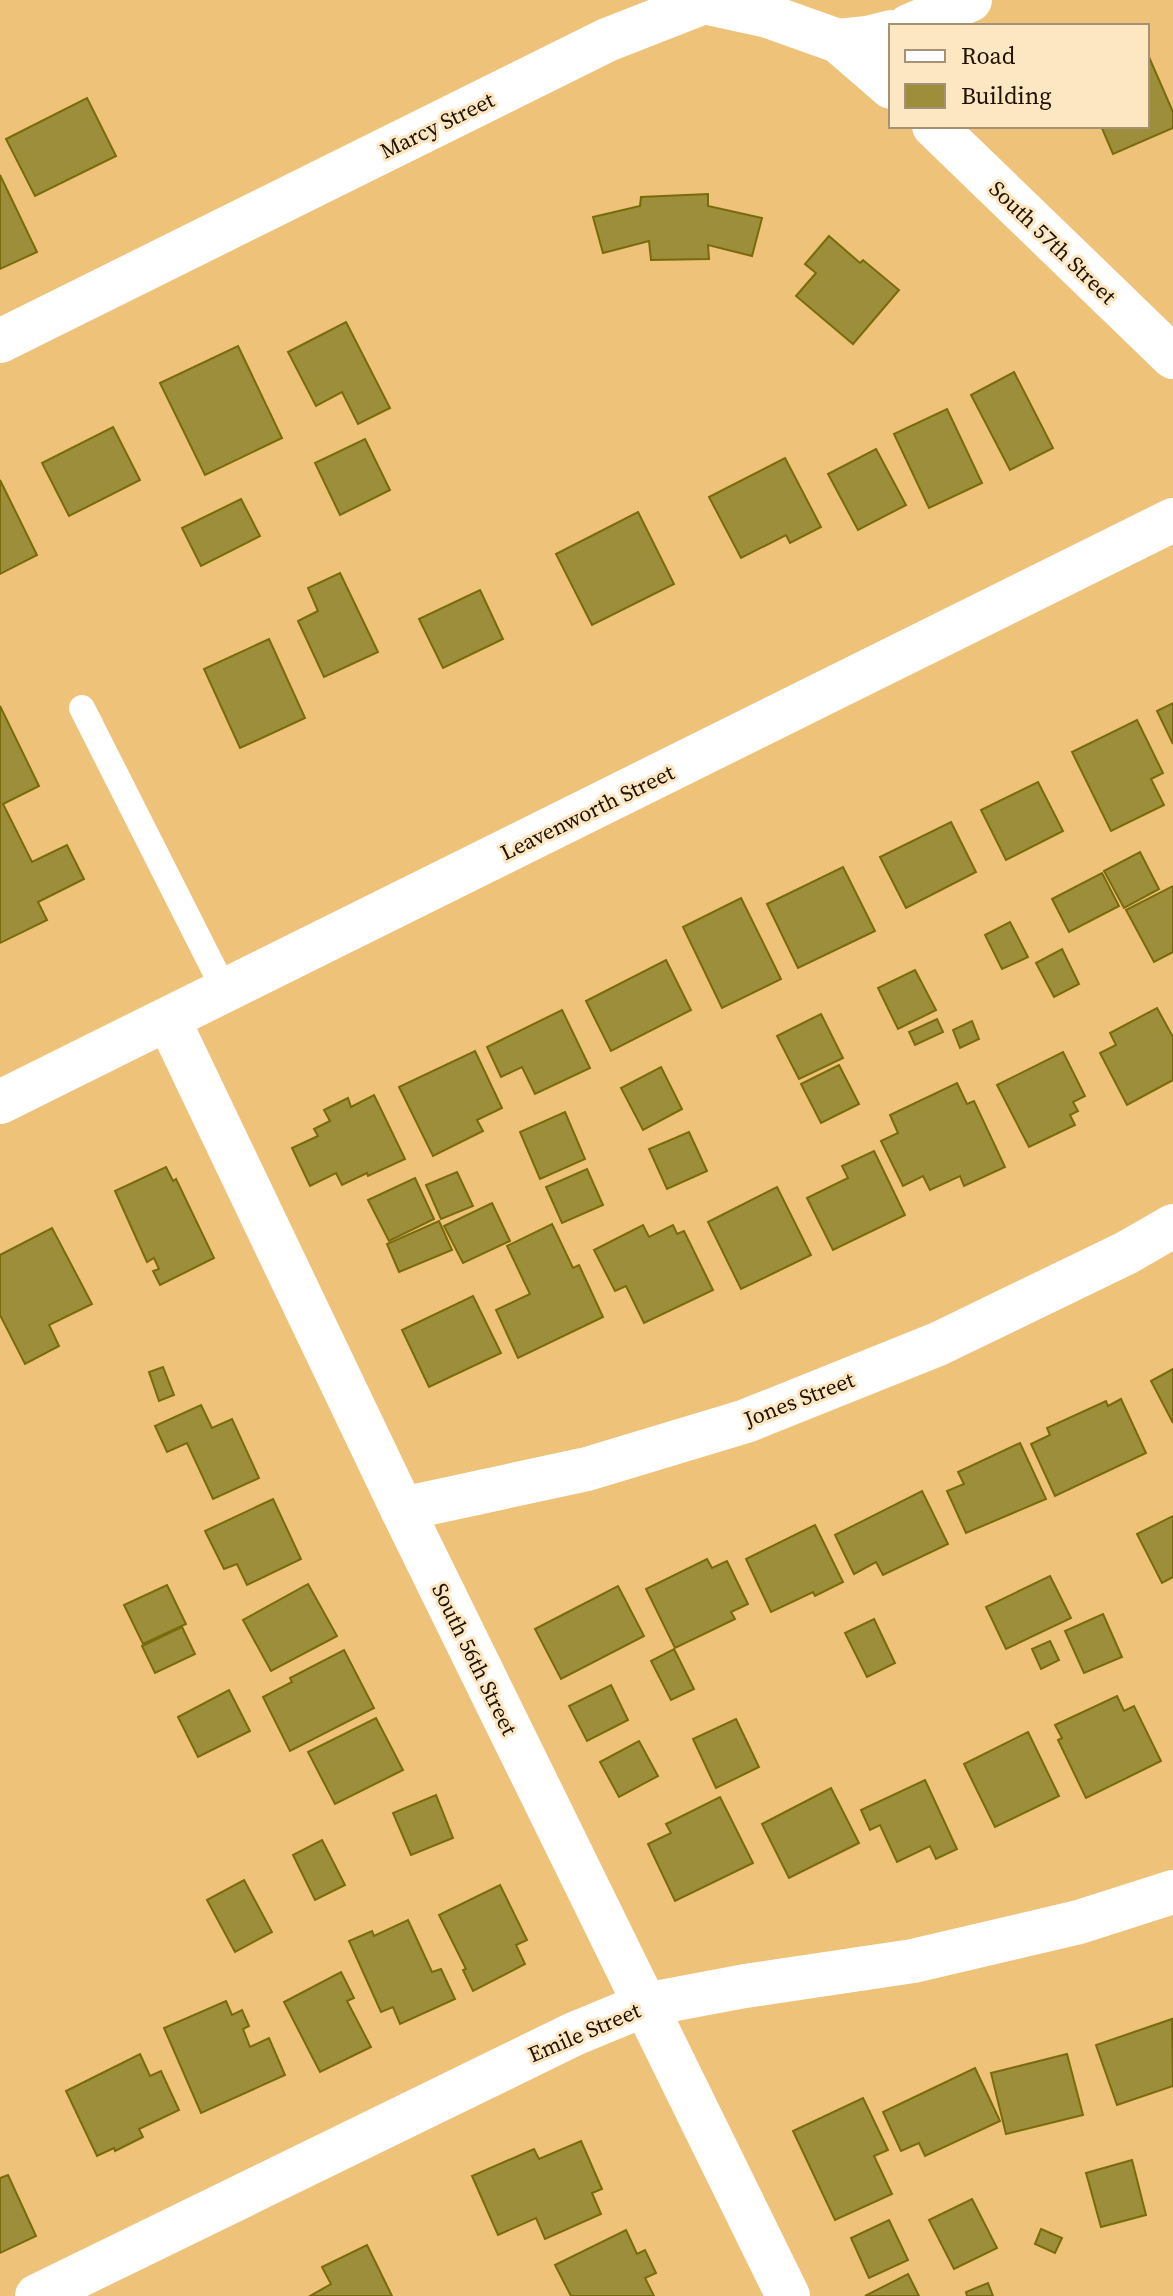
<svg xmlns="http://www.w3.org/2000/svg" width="1173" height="2296" font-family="'Source Serif 4',serif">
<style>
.building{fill:#9c8e3b;stroke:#796b0c;stroke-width:2}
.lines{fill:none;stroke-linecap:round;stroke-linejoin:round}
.lane{stroke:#fff;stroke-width:26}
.street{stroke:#fff;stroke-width:44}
.primary{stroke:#fff;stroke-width:44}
.labels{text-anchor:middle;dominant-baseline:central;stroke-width:6;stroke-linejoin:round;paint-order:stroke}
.street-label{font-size:22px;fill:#1f1200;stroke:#fde7c3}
</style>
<rect width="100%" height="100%" fill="#eec278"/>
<g class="building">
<polygon points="1147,57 1149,57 1173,112 1173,128 1113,154 1101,126 1147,126"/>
<polygon points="87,98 116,156 35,196 6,139"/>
<polygon points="0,175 37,252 0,269"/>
<polygon points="708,194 708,206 762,218 752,256 708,245 709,259 651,260 649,241 603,253 593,217 640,206 641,197"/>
<polygon points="829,236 860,263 863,260 899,290 853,344 796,296 816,273 805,264"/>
<polygon points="346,322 390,408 358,424 342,392 316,406 288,352"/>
<polygon points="238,346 282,438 205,475 160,383"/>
<polygon points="1014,372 1053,448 1010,470 971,395"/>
<polygon points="947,409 982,483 929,508 894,434"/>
<polygon points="113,427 140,480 69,516 42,463"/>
<polygon points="365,439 390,490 340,515 315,463"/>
<polygon points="876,449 906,505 858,530 828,474"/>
<polygon points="785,458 821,527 790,543 786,535 741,558 709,497"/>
<polygon points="0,480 37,555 0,574"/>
<polygon points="241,499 260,536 201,566 182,528"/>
<polygon points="638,512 674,584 592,625 556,554"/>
<polygon points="340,573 378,652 324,677 298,621 318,611 308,588"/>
<polygon points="480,590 503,639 443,668 419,619"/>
<polygon points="269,639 305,718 240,748 204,669"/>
<polygon points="1173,703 1173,744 1157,711"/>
<polygon points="0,706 39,786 3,804 32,862 67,845 84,879 38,902 47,920 0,943"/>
<polygon points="1137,720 1163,773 1151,779 1164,805 1111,831 1072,752"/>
<polygon points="1038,782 1063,831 1006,860 981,810"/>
<polygon points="951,822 976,872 906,908 880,857"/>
<polygon points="1140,852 1159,889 1124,908 1104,871"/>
<polygon points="843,867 875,931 798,968 767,904"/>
<polygon points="1102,873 1119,906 1069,932 1052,899"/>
<polygon points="1173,886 1173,952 1154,962 1126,910"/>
<polygon points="741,898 781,979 722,1008 683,927"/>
<polygon points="1010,922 1028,957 1002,969 985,935"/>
<polygon points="1062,949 1079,984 1054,997 1036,963"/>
<polygon points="666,960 691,1010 611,1051 586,1001"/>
<polygon points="915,970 936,1010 898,1029 878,988"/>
<polygon points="1157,1008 1173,1037 1173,1080 1127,1105 1100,1053 1116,1045 1110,1033"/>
<polygon points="562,1010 590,1068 535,1094 522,1067 501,1077 487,1047"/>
<polygon points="821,1014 843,1058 799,1079 777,1036"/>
<polygon points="937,1019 943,1032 915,1045 909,1032"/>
<polygon points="972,1021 979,1039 960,1048 953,1030"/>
<polygon points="475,1051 502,1108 477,1120 483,1131 433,1156 399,1087"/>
<polygon points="1063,1052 1085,1096 1073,1102 1078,1111 1070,1115 1075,1125 1029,1147 997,1085"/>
<polygon points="839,1065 859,1104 821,1123 801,1084"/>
<polygon points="661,1067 682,1109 643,1130 621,1088"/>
<polygon points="957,1083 967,1104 974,1101 1005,1167 964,1186 960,1176 930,1190 923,1176 903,1186 881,1141 898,1133 890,1115"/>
<polygon points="374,1095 405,1159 368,1176 367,1173 342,1185 336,1173 310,1186 292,1148 318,1136 314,1129 330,1121 324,1110 348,1098 351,1107"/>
<polygon points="565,1112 585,1159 540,1179 520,1132"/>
<polygon points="689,1132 707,1171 667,1189 649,1149"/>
<polygon points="874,1151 905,1215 833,1250 807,1198 848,1178 842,1166"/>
<polygon points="166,1167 173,1181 176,1179 214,1258 160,1285 153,1271 159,1269 154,1258 147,1262 115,1191"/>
<polygon points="587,1169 603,1205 562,1223 546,1187"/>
<polygon points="457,1172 473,1206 441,1219 426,1185"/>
<polygon points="415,1178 434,1219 389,1241 368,1200"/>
<polygon points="777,1187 811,1255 741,1289 708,1222"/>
<polygon points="492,1203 510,1241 463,1263 444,1226"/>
<polygon points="439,1221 452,1250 399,1272 387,1244"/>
<polygon points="552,1224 573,1268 579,1265 603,1317 518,1358 496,1310 530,1294 507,1246"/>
<polygon points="643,1225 649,1237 673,1225 677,1234 684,1231 713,1290 644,1323 626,1286 615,1291 594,1250"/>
<polygon points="52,1228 92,1304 49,1325 59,1346 25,1364 0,1315 0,1255"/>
<polygon points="473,1296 501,1353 429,1387 402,1330"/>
<polygon points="163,1367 174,1395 159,1401 149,1372"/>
<polygon points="1173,1369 1173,1423 1151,1381"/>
<polygon points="1121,1399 1146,1453 1055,1496 1031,1444 1050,1435 1047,1428 1106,1401 1108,1406"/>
<polygon points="201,1405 212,1428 232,1419 259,1478 213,1499 187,1443 167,1452 155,1426"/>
<polygon points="1020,1443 1046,1499 966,1533 947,1491 964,1484 958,1472"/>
<polygon points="922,1491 948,1544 883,1575 876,1562 854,1574 835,1535"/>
<polygon points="273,1499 301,1559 247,1585 237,1564 224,1569 205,1531"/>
<polygon points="1173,1516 1173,1577 1162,1583 1137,1534"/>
<polygon points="815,1525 843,1582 815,1596 813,1592 771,1612 746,1559"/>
<polygon points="707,1559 712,1568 727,1561 748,1604 731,1612 735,1619 675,1648 646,1589"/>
<polygon points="1050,1576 1071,1618 1006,1649 986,1607"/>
<polygon points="308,1584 337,1636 271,1671 243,1620"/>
<polygon points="167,1585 186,1624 143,1644 124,1605"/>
<polygon points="618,1586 644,1636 561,1679 535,1629"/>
<polygon points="1103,1614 1122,1657 1084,1673 1065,1631"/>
<polygon points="874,1619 895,1663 867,1677 845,1633"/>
<polygon points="182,1627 195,1654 155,1673 142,1646"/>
<polygon points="1050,1641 1059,1660 1041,1669 1032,1649"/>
<polygon points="674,1649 694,1689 671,1700 651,1661"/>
<polygon points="344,1650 374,1708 290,1751 263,1697 292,1682 290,1678"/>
<polygon points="611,1685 628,1720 587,1741 569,1706"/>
<polygon points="229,1690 250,1731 198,1757 178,1717"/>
<polygon points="1117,1696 1124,1711 1134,1706 1161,1761 1086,1798 1058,1740 1062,1738 1055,1725"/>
<polygon points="376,1718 403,1770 335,1804 308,1752"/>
<polygon points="736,1719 759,1767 716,1788 693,1739"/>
<polygon points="1028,1732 1059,1796 995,1827 964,1764"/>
<polygon points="639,1741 658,1776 619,1797 600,1762"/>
<polygon points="925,1780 957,1849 936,1859 930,1846 897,1862 880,1825 870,1830 861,1810"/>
<polygon points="831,1788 859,1843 789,1878 762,1824"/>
<polygon points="436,1795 453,1838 411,1855 393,1813"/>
<polygon points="720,1797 753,1863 675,1901 648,1844 671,1833 666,1824"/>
<polygon points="322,1840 345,1885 315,1900 293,1855"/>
<polygon points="244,1880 272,1932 235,1952 207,1900"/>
<polygon points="500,1885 527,1940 516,1945 525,1964 473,1991 463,1970 466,1969 439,1915"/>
<polygon points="408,1920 432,1972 441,1969 455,1999 400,2024 393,2007 381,2012 349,1941 372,1931 374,1936"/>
<polygon points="341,1972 354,1998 347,2001 371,2047 320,2072 284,2002"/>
<polygon points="226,2001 232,2015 242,2010 249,2026 243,2029 250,2047 269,2038 285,2075 201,2113 164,2028"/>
<polygon points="1172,2019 1173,2086 1117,2105 1096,2045"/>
<polygon points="140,2054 150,2076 161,2071 179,2110 139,2129 143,2137 115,2151 114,2148 97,2156 66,2091"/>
<polygon points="1067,2054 1083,2115 1006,2134 991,2073"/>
<polygon points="975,2068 1000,2121 925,2156 919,2143 901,2151 883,2112"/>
<polygon points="863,2098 888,2150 874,2156 892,2194 835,2220 793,2131"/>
<polygon points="581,2141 602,2189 592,2193 601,2214 545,2239 536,2218 498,2235 472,2176 534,2149 539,2159"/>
<polygon points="1132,2160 1146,2215 1101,2227 1086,2173"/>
<polygon points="8,2175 36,2236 0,2253 0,2178"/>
<polygon points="972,2199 997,2248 954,2269 929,2220"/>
<polygon points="889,2220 908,2260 869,2278 851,2238"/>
<polygon points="1041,2229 1062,2238 1055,2253 1035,2244"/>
<polygon points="626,2230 637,2254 645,2250 656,2273 645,2278 654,2296 571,2296 555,2265"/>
<polygon points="367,2245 392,2296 310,2296 331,2284 322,2267"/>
<polygon points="908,2274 919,2296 865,2296"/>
<polygon points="988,2283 993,2296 967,2296 966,2292"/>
</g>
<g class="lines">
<polyline class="lane" points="82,708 225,991"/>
<g class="street">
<polyline points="909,26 970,0"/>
<polyline points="838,41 891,87"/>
<polyline points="934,126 1173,357"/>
<polyline points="0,341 607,40 704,2 768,16 838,41 867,38 891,32"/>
<polyline points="168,1019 402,1509 788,2296"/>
<polyline points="402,1509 587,1469 746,1421 938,1344 1126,1253 1173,1226"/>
<polyline points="37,2296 574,2034 644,2005 745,1986 913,1961 1079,1922 1173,1892"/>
</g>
<polyline class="primary" points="0,1102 1173,520"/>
</g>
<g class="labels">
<g class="street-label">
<text transform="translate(437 125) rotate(-26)">Marcy Street</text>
<text transform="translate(1053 242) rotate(44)">South 57th Street</text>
<text transform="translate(587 812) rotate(-26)">Leavenworth Street</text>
<text transform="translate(799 1399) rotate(-21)">Jones Street</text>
<text transform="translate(475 1659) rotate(64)">South 56th Street</text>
<text transform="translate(584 2032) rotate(-23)">Emile Street</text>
</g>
</g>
<rect x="889" y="24" width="260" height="104" fill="#fde7c3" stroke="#a49275" stroke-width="2"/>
<rect x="905" y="50" width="40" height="12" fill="#ffffff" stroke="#a49275" stroke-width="2"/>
<text x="961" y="64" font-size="24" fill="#1f1200">Road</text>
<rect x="905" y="84" width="40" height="24" fill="#9c8e3b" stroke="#a49275" stroke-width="2"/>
<text x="961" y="104" font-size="24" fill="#1f1200">Building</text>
</svg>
